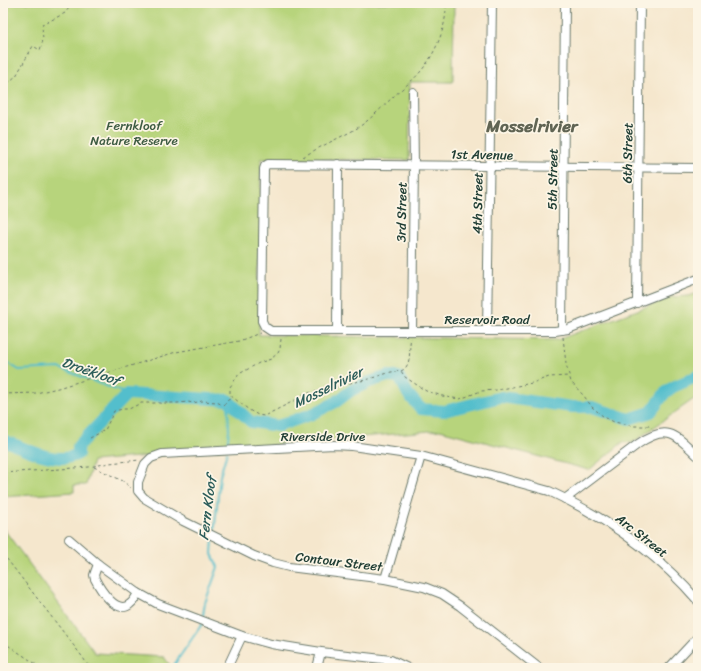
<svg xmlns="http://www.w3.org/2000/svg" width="701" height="671" font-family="Sriracha,sans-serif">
<rect width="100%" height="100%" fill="#fcf5e5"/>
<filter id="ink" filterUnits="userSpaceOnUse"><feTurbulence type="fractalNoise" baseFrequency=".025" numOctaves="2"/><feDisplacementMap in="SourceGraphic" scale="8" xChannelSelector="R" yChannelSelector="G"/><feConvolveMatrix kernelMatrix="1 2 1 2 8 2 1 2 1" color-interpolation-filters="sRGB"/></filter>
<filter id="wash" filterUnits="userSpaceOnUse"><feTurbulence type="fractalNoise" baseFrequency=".012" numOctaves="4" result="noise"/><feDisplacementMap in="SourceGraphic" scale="16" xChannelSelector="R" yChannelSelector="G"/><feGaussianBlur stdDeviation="0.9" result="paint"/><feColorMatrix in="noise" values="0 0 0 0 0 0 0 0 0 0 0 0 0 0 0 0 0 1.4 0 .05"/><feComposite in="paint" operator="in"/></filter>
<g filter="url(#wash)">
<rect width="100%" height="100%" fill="#f5e7cd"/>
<g fill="#b7d47b" stroke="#6b8858">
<polygon points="3,3 454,3 453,82 410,82 409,160 261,159 259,335 557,340 672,297 689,296 698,293 698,396 632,443 623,442 589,470 440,430 93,461 86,485 74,485 74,492 3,497"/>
<polygon points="3,528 95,653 164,657 172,668 3,668"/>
</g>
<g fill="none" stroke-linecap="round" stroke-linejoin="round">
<g stroke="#52becc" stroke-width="2">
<polyline points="3,360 19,370 59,368 127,394"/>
<polyline points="227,448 229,430 228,400"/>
<polyline points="214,534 220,476 227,452"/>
<polyline points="203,615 205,603 218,567 212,554 213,539"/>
<polyline points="172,668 202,624"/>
</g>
<path stroke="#52becc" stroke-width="12" d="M3 440C24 448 57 466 78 454V446L127 394 228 400 251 422 278 426 312 414 336 402 352 390 369 382 388 376 399 377 408 394 421 409 444 411 501 397 572 407H592L629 419 651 412 665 393 673 387 698 376"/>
</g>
</g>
<g filter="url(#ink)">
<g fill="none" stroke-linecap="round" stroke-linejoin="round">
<g stroke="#6a786a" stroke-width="10">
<g id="minor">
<polyline points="698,168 268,164 265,166 264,169 262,321 265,327 271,331 555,331 568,329 698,279"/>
<polyline points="637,303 640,3"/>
<polyline points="562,330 565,3"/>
<polyline points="337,331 338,164"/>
<polyline points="412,331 414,165 413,92"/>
<polyline points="487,331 492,3"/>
<path d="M565 499 638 444C667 424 675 434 698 456"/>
<polyline points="69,539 98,564 138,593 158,604 242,636 271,644 321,652 391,660 408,668"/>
<path d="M98 564 94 575 95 579C100 589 117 616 130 604 133 602 136 597 138 593"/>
<polyline points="385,579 421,456"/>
<polyline points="227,668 242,636"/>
<polyline points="317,668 321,652"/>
<path d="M539 668 460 606 442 594 424 587 385 579 289 567 273 563 254 556 183 521 144 498 138 491V482L145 464 151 458 162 454 334 445 352 446 421 456 549 491C605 517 658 554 698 601"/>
<polyline points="669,668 698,637"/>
</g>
</g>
<g stroke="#6a786a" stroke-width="1" stroke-dasharray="3 3" stroke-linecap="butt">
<polyline points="3,87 16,76 33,46 40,50 43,40 42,25 65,13 73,3"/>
<path d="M303 157C319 147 337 139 354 130 368 122 380 109 392 98 401 89 413 81 421 71 436 53 447 26 446 3"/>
<polyline points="563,337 566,364 571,382 584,396 592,407 604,417 614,422 634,426 649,426 652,428"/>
<polyline points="281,339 280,349 278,353 271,359 259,363 239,374 230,387 230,395 249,410 258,415 264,416 292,402 303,394 330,389 349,383 366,380 391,372 401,371 405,377 426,391 446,397 460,399 481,391 497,390 532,383 549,377 569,376"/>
<path d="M401 371C413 366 408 348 411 338"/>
<polyline points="3,394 36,393 58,388 176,352 239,341 260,333"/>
<polyline points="90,438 105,430 114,411 123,409 129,409 141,403 178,403 188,402 193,403 202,401 217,402 222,405 225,404 228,400 232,398"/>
<polyline points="94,467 123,481 131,488"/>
<polyline points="3,473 89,467 109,463 140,460"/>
<polyline points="3,554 81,655 90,668"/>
<polyline points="3,642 42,668"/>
</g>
<use href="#minor" stroke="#fff" stroke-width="8"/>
</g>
</g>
<g text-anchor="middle" stroke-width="3.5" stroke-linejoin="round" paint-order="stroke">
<g font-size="13" fill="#3d5b42" stroke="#fcf5e5">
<text x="134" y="130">Fernkloof<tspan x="134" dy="15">Nature Reserve</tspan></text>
</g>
<g font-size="13" fill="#1f3d34" stroke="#fcf5e5">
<text transform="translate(627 153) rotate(-89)" y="5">6th Street</text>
<text transform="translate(482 154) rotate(1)" y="5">1st Avenue</text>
<text transform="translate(552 179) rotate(-89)" y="5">5th Street</text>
<text transform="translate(477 203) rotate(-89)" y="5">4th Street</text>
<text transform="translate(401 212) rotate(-89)" y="5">3rd Street</text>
<text x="487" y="324">Reservoir Road</text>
<text x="323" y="441">Riverside Drive</text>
<text transform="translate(642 535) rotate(38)" y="5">Arc Street</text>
<text transform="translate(339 561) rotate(7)" y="5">Contour Street</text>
</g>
<g font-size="14" font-style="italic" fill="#2c5d5a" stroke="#fcf5e5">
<text transform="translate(91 371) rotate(19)" y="5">Droëkloof</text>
<text transform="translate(328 387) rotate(-26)" y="5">Mosselrivier</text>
<text transform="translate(207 508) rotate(-83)" y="5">Fern Kloof</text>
</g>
<g font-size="17" font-weight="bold" fill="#606453" stroke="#fcf5e5">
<text x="532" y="132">Mosselrivier</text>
</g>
</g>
<rect width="701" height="671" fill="none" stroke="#fcf5e5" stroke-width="16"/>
</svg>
